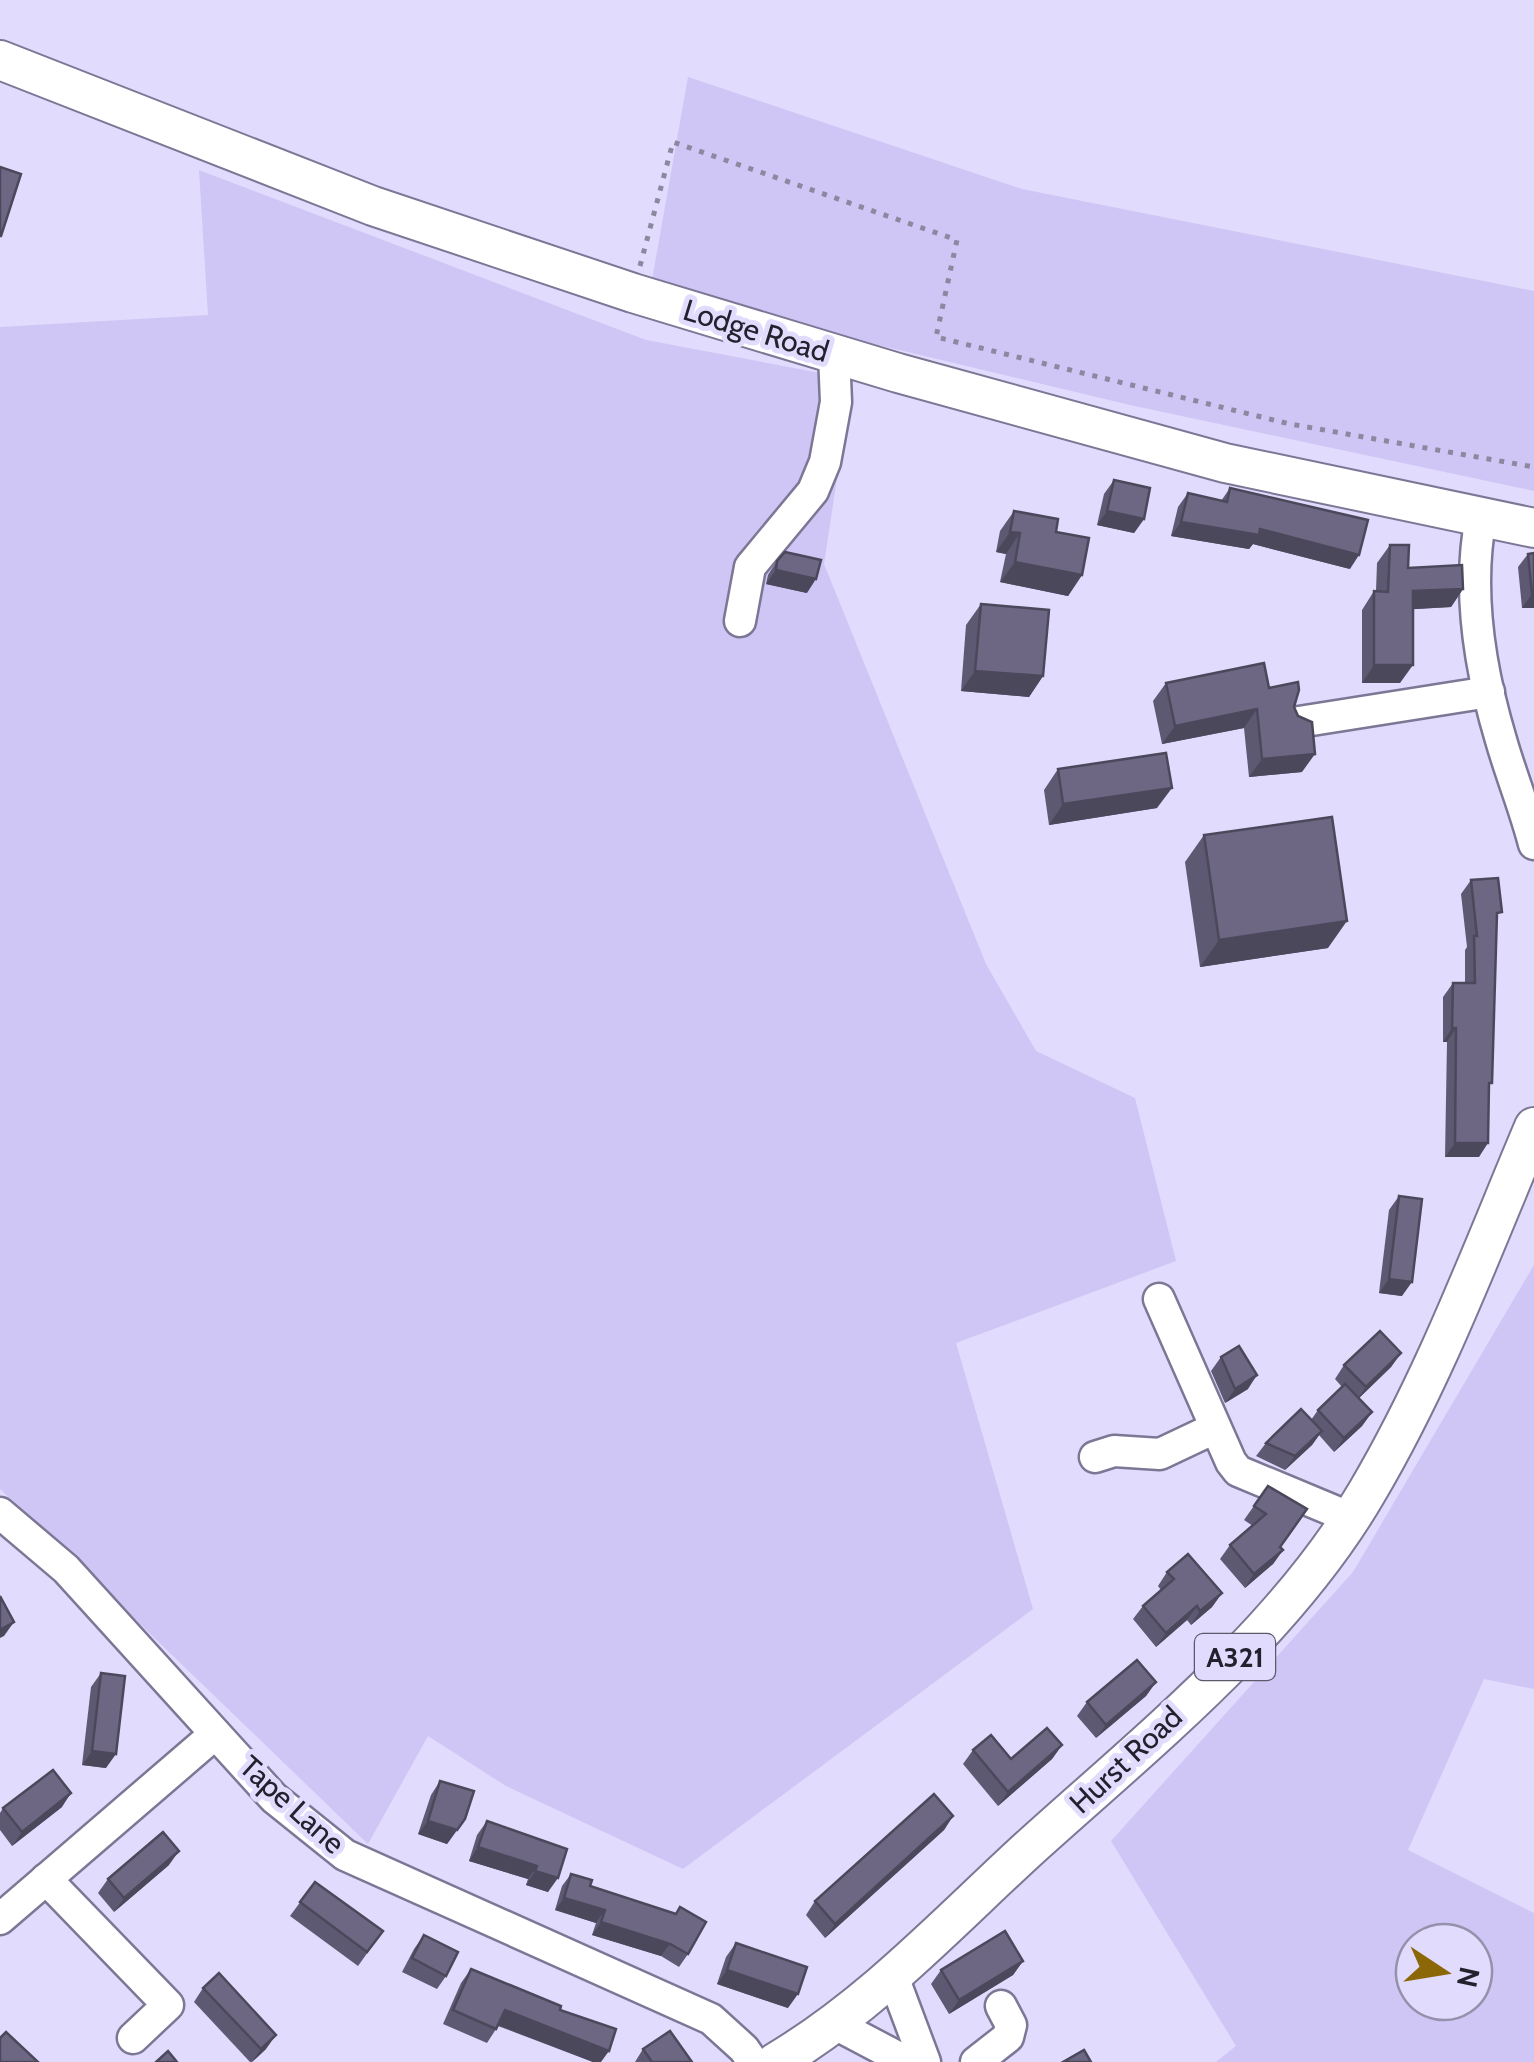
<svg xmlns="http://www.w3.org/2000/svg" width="1534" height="2062" font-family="Cabin,sans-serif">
<rect width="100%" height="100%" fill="#e1dbfd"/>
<g fill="#cfc6f5" fill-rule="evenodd">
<polygon points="688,77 1022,189 1534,291 1534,491 1130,405 874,344 652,280"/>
<polygon points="199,170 646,340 852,379 824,564 986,964 1036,1051 1135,1098 1176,1261 956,1343 1033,1609 683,1869 506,1786 428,1736 368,1844 0,1489 0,327 208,315"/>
<path d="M1534 1265V1689L1484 1679 1408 1850 1534 1913V2062H1216L1236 2046 1111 1841 1353 1572ZM1414 1942H1474V2002H1414Z"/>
</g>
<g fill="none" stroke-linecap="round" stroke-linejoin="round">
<g stroke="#7d7796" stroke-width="35">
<g id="minor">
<path d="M1481 517C1467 589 1480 670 1501 740 1511 775 1525 809 1534 844"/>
<polyline points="740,621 750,567 813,491 825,462 836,402 834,354"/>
<polyline points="1299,722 1489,692"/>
<polyline points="1159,1299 1231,1462 1238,1471 1351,1518"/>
<polyline points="1095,1457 1114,1451 1160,1454 1215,1428"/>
<polyline points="0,1513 66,1569 274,1798 345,1855 711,2019 744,2049 753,2062"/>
<polyline points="46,1879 168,2005 133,2038"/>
<polyline points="0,1919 215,1734"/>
<polyline points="892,1974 925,2062"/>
<polyline points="835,2024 907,2062"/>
<polyline points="976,2062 1008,2037 1011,2025 1001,2006"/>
</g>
</g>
<g stroke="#7d7796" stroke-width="42">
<g id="major">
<polyline points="0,60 373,206 633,293 898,373 1225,463 1534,528"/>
<path d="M776 2062C869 2007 945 1926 1024 1853 1144 1744 1285 1633 1367 1492 1435 1377 1482 1250 1534 1127"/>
</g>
</g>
<polyline stroke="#8c88a0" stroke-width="5" stroke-dasharray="5 8" stroke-linecap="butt" points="640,266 673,142 957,240 936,337 1290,424 1534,467"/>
<use href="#minor" stroke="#fff" stroke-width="30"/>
<use href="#major" stroke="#fff" stroke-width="38"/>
</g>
<g fill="#5e5972">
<polygon points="1114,480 1144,519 1134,533 1097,525 1104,494"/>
<polygon points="1230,488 1350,569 1253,544 1249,549 1171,536 1178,507 1188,493 1221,501"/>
<polygon points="1014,511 1056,532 1082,575 1068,596 1000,582 1006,554 996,552 1000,531"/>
<polygon points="1390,545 1408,568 1463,589 1451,607 1413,609 1400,683 1362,683 1362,610 1374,591 1376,591 1377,563"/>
<polygon points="1534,553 1534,608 1522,608 1518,567 1528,554"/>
<polygon points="777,561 807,593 766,584 768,575"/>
<polygon points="981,604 1043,676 1029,697 961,691 966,625"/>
<polygon points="1166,683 1269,688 1294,707 1302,772 1249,777 1244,728 1162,744 1153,701"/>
<polygon points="1058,769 1157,808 1049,825 1044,790"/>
<polygon points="1204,835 1328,948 1200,967 1185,862"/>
<polygon points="1471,880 1497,920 1489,1087 1479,1157 1445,1157 1447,1042 1443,1042 1443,997 1453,983 1465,983 1465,950 1467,947 1461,894"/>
<polygon points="1399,1196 1402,1296 1379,1293 1389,1210"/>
<polygon points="1401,1353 1391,1367 1359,1398 1372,1412 1362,1426 1334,1452 1319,1435 1312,1445 1285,1470 1256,1456 1266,1443 1311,1420 1318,1410 1342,1387 1335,1379 1344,1365"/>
<polygon points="1221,1357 1248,1389 1225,1403 1211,1371"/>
<polygon points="1268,1486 1280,1547 1283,1550 1273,1564 1245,1588 1220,1559 1230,1545 1253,1526 1244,1520"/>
<polygon points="1167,1572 1222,1593 1212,1607 1191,1625 1187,1620 1156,1647 1133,1619 1143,1606 1161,1590 1158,1586"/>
<polygon points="101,1673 106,1768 82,1765 91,1687"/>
<polygon points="1156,1682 1146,1696 1096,1738 1077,1716 1087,1702"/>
<polygon points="1062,1745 1052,1759 998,1806 963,1764 973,1750 1011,1759"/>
<polygon points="440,1781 465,1819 447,1844 418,1834 431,1795"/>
<polygon points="62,1807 12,1846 0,1830 0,1813 3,1808"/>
<polygon points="953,1816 944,1830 825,1938 806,1915 815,1901"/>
<polygon points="487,1821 567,1849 548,1892 526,1885 528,1879 469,1861 477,1835"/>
<polygon points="169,1865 114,1912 98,1893 108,1879"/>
<polygon points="571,1874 688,1954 679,1967 661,1956 592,1935 596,1923 555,1910 562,1886"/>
<polygon points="315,1882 383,1931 358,1966 290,1916"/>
<polygon points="424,1935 446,1976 437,1989 402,1972 414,1949"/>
<polygon points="736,1943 788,2008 717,1984 726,1957"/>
<polygon points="1023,1961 1013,1975 949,2014 931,1984 941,1970"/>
<polygon points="471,1969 560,2010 601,2062 593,2062 498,2026 487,2043 443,2024 461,1983"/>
<polygon points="203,1988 266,2049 252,2062 250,2062 194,2002"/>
<polygon points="643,2049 692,2062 635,2062"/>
</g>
<g fill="#4c485c">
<polygon points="1107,511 1144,519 1134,533 1097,525"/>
<polygon points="1181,522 1260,529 1359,555 1350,569 1253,544 1249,549 1171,536"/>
<polygon points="1010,532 1020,533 1006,554 996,552"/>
<polygon points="1015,562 1082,575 1068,596 1000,582"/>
<polygon points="776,570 816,579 807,593 766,584"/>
<polygon points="1463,589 1451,607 1400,610 1413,591"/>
<polygon points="1532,594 1534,594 1534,608 1522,608"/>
<polygon points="1374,665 1413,665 1400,683 1362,683"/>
<polygon points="975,671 1043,676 1029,697 961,691"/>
<polygon points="1257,709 1244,728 1162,744 1175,726"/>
<polygon points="1315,754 1302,772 1249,777 1262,759"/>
<polygon points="1172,788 1157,808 1049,825 1063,804"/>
<polygon points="1347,921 1328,948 1200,967 1219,940"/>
<polygon points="1452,1028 1456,1028 1447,1042 1443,1042"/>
<polygon points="1455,1143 1488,1143 1479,1157 1445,1157"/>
<polygon points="1389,1279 1412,1282 1402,1296 1379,1293"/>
<polygon points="1401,1353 1391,1367 1356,1401 1366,1387"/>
<polygon points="1257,1375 1248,1389 1225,1403 1235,1389"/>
<polygon points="1372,1412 1362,1426 1334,1452 1344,1438"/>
<polygon points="1322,1431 1312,1445 1285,1470 1295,1456"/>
<polygon points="1283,1550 1273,1564 1245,1588 1254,1574"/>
<polygon points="1222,1593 1212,1607 1191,1625 1200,1611"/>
<polygon points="1197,1606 1187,1620 1156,1647 1166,1633"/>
<polygon points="14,1622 4,1636 0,1638 0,1630"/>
<polygon points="1156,1682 1146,1696 1096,1738 1106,1725"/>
<polygon points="1062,1745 1052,1759 998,1806 1008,1792"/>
<polygon points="92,1751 116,1754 106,1768 82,1765"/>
<polygon points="71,1793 62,1807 12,1846 22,1832"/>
<polygon points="953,1816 944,1830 825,1938 835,1924"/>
<polygon points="428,1821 457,1830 447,1844 418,1834"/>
<polygon points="478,1847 537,1866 528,1879 469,1861"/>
<polygon points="179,1851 169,1865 114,1912 124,1898"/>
<polygon points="535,1871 558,1878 548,1892 526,1885"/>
<polygon points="564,1898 605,1910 596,1923 555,1910"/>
<polygon points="601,1922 670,1944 661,1956 592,1935"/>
<polygon points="1023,1961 1013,1975 949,2014 959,2000"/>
<polygon points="727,1970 798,1994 788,2008 717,1984"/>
<polygon points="505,2010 609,2051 601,2062 593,2062 495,2024"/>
<polygon points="276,2035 266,2049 252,2062 261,2049"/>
</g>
<g fill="#6d6784" stroke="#4c485c" stroke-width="2.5">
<polygon points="0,167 21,174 1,236 0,236"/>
<polygon points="1114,480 1150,488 1144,519 1107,511"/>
<polygon points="1230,488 1368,520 1359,555 1260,529 1259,535 1181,522 1188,493 1227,502"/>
<polygon points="1014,511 1058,519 1056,532 1089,538 1082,575 1015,562 1020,533 1010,532"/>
<polygon points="1390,545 1409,545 1408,568 1462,565 1463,589 1413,591 1413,665 1374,665 1374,591 1388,592"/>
<polygon points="785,552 821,560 816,579 776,570 777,561"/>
<polygon points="1534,553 1534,594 1532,594 1528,554"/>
<polygon points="981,604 1049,610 1043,676 975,671"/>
<polygon points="1264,663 1269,688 1298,682 1299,690 1294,707 1298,716 1312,722 1315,754 1262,759 1257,709 1175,726 1166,683"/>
<polygon points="1166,753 1172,788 1063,804 1058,769"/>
<polygon points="1332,817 1347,921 1219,940 1204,835"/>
<polygon points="1498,878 1502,912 1497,913 1492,1083 1489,1083 1488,1143 1455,1143 1456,1028 1452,1028 1453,983 1475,983 1474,936 1477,936 1471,880"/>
<polygon points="1399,1196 1422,1199 1412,1282 1389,1279"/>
<polygon points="1380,1331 1401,1353 1366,1387 1344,1365"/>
<polygon points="1239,1346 1257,1375 1235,1389 1221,1357"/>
<polygon points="1345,1384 1372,1412 1344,1438 1318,1410"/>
<polygon points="1301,1409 1322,1431 1295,1456 1266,1443"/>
<polygon points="1268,1486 1307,1509 1280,1547 1283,1550 1254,1574 1230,1545 1266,1514 1254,1506"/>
<polygon points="1188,1554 1222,1593 1200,1611 1197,1606 1166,1633 1143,1606 1174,1579 1167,1572"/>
<polygon points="0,1596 14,1622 0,1630"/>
<polygon points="1137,1660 1156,1682 1106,1725 1087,1702"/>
<polygon points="101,1673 125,1676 116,1754 92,1751"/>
<polygon points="1047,1728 1062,1745 1008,1792 973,1750 991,1735 1011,1759"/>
<polygon points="53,1770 71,1793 22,1832 3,1808"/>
<polygon points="440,1781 474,1791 465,1819 457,1830 428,1821"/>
<polygon points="934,1794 953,1816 835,1924 815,1901"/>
<polygon points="487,1821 567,1849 558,1878 535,1871 537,1866 478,1847"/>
<polygon points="163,1832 179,1851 124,1898 108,1879"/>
<polygon points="571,1874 592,1880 590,1886 676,1914 680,1907 706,1922 688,1954 670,1944 601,1922 605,1910 564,1898"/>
<polygon points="315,1882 383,1931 367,1952 300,1902"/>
<polygon points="1005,1931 1023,1961 959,2000 941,1970"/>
<polygon points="424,1935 458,1952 446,1976 412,1958"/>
<polygon points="736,1943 807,1967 798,1994 727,1970"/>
<polygon points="471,1969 561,2006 560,2010 616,2029 609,2051 505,2010 496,2029 453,2010"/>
<polygon points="219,1973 276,2035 261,2049 203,1988"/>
<polygon points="670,2031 692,2062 652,2062 643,2049"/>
<polygon points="6,2032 38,2062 0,2062 0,2038"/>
<polygon points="1084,2050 1091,2062 1063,2062"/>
<polygon points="168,2051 177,2062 156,2062"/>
</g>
<g text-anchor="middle" stroke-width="10" stroke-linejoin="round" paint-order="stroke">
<rect fill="#e1dbfd" stroke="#5c596b" stroke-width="2.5" x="1195" y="1634" width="80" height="46" rx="8"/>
<g font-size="28" font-weight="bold" fill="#23212d">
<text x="1235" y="1667">A321</text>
</g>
<g font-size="30" fill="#23212d" stroke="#e1dbfd">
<text transform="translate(756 331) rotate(17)" y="10">Lodge Road</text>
<text transform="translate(1126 1760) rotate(-43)" y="10">Hurst Road</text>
<text transform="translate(292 1805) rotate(42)" y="10">Tape Lane</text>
</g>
</g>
<g transform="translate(1444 1972) rotate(102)"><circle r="48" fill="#e1dbfd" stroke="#9591aa" stroke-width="2.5"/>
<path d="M0-8L18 38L0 25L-18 38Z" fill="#8b6708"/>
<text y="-15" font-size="28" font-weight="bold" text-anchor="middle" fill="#23212d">N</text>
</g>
</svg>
